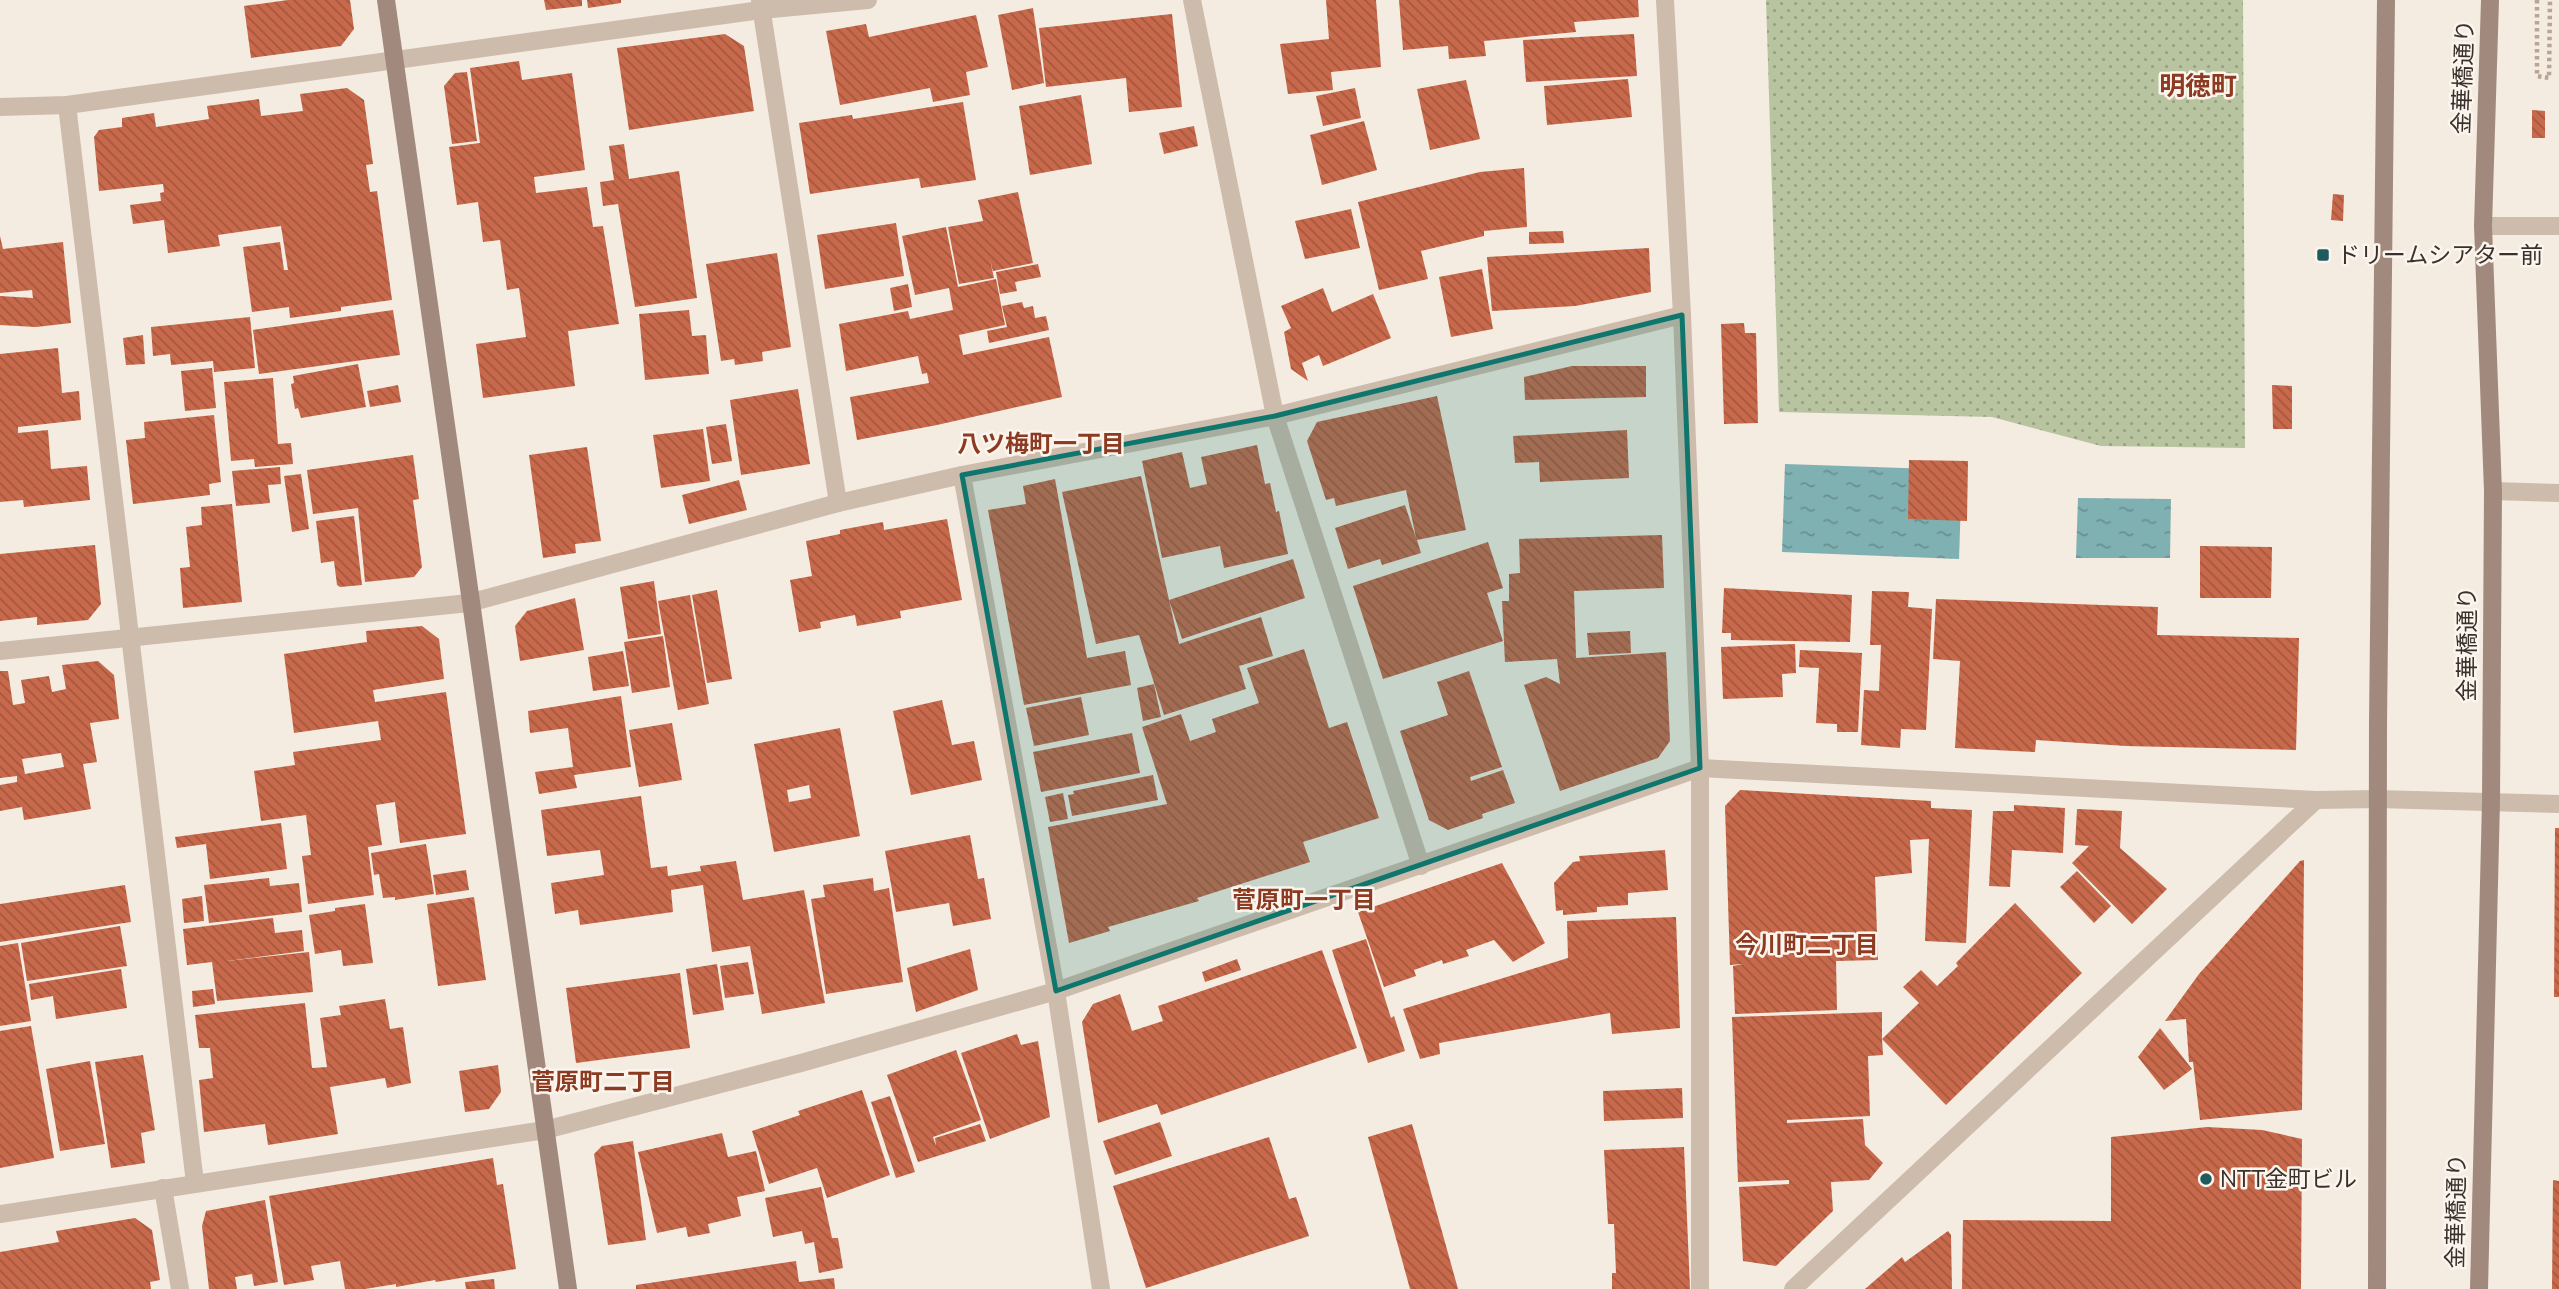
<svg xmlns="http://www.w3.org/2000/svg" width="2559" height="1289" font-family="'Nunito Sans','Noto Sans JP',sans-serif">
<defs>
<pattern id="park-dots" width="8" height="8" patternUnits="userSpaceOnUse" patternTransform="scale(1.75)"><rect width="8" height="8" fill="#b8c4a0"/><path d="M2 2h.1M6 6h.1" fill="none" stroke="#97a083" stroke-width="1.8" stroke-linecap="round"/></pattern>
<pattern id="water-ripples" width="26" height="14" patternUnits="userSpaceOnUse" patternTransform="scale(1.75)"><rect width="26" height="14" fill="#7fb0b2"/><path d="M2 4q2-2 4 0t4 0M15 11q2-2 4 0t4 0" fill="none" stroke="#699091"/></pattern>
<pattern id="building-back-hatch" width="6" height="6" patternUnits="userSpaceOnUse" patternTransform="scale(1.75)"><rect width="6" height="6" fill="#c8694b"/><path d="M-1 5l2 2M0 0l6 6M5-1l2 2" fill="none" stroke="#a4573f"/></pattern>
</defs>
<rect width="100%" height="100%" fill="#f4ebe1"/>
<polygon fill="url(#park-dots)" points="1766,0 2243,0 2245,448 2101,446 1992,417 1779,412"/>
<g fill="url(#water-ripples)">
<polygon points="1785,464 1962,470 1959,559 1782,552"/>
<polygon points="2078,498 2171,499 2170,558 2076,558"/>
</g>
<g fill="url(#building-back-hatch)" fill-rule="evenodd">
<polygon points="288,0 350,0 354,29 341,46 251,58 244,6"/>
<polygon points="544,0 582,0 582,6 546,10"/>
<polygon points="587,0 621,0 621,3 588,8"/>
<polygon points="1326,0 1376,0 1381,67 1331,72 1333,90 1288,94 1280,44 1329,39"/>
<polygon points="1399,0 1638,0 1639,17 1574,22 1576,32 1484,41 1486,56 1449,59 1448,46 1403,50"/>
<polygon points="1033,8 1044,83 1012,90 998,15"/>
<polygon points="1172,14 1182,107 1129,112 1126,78 1046,87 1039,28"/>
<polygon points="976,15 988,67 966,72 970,95 933,102 930,88 840,105 826,31 866,24 869,37"/>
<polygon points="725,34 744,46 754,111 629,130 617,48"/>
<polygon points="1634,34 1637,76 1526,82 1523,40"/>
<polygon points="519,61 522,80 572,73 585,170 534,177 536,193 587,187 593,227 603,226 619,324 568,331 575,386 483,398 476,344 526,337 519,288 507,290 500,240 483,242 478,202 457,205 449,147 480,143 470,68"/>
<polygon points="467,72 477,141 452,144 444,86 455,73"/>
<polygon points="1628,79 1632,117 1547,125 1544,86"/>
<polygon points="1466,80 1480,139 1430,150 1417,89"/>
<polygon points="347,88 364,100 373,164 366,165 370,192 377,191 392,300 341,307 341,311 290,318 289,307 252,312 243,247 280,242 284,270 288,270 281,226 218,235 220,246 168,253 164,220 133,224 130,205 161,201 160,193 164,192 163,184 99,191 94,137 99,130 122,127 122,118 154,113 156,127 209,119 207,106 259,99 261,116 303,111 300,94"/>
<polygon points="1355,88 1361,118 1323,126 1316,96"/>
<polygon points="1081,95 1092,164 1030,175 1019,106"/>
<polygon points="963,102 976,180 921,188 919,178 810,194 799,123 852,115 853,119"/>
<polygon points="2532,110 2545,111 2545,138 2532,138"/>
<polygon points="1364,121 1377,170 1322,185 1310,135"/>
<polygon points="1194,126 1198,146 1164,154 1159,133"/>
<polygon points="624,144 629,179 679,171 697,298 635,307 618,204 603,206 600,182 614,180 609,146"/>
<polygon points="1524,168 1527,227 1484,231 1484,236 1421,251 1428,279 1379,290 1358,202 1480,172"/>
<polygon points="1018,192 1033,263 993,271 990,260 994,278 959,284 948,227 983,221 978,200"/>
<polygon points="2333,194 2344,195 2343,221 2331,220"/>
<polygon points="1351,209 1360,248 1305,259 1295,221"/>
<polygon points="896,223 904,276 825,289 817,235"/>
<polygon points="946,227 958,287 996,279 1005,325 959,335 963,355 1049,337 1062,397 937,425 857,440 850,397 929,383 927,373 922,374 918,356 846,371 839,324 908,311 910,319 953,310 949,288 915,295 902,236"/>
<polygon points="1563,231 1564,243 1529,244 1529,232"/>
<polygon points="0,236 3,249 63,242 71,323 36,327 0,325 0,296 33,298 32,290 0,293"/>
<polygon points="1649,248 1651,292 1575,306 1492,311 1487,257"/>
<polygon points="777,253 791,347 762,352 763,361 735,365 734,359 721,361 706,264"/>
<polygon points="1038,264 1041,277 1015,282 1017,291 1000,294 996,272"/>
<polygon points="1482,269 1493,329 1451,337 1439,277"/>
<polygon points="908,284 912,307 894,311 890,288"/>
<polygon points="1323,288 1332,312 1373,294 1391,338 1323,366 1319,355 1302,363 1308,381 1291,369 1284,332 1291,328 1281,306"/>
<polygon points="1022,302 1024,308 1033,306 1035,318 1046,316 1049,330 989,343 987,331 1007,327 1002,306"/>
<polygon points="393,310 400,355 259,374 253,330"/>
<polygon points="689,310 692,336 706,335 709,374 645,380 639,314"/>
<polygon points="250,317 255,368 214,372 213,361 171,365 170,354 153,356 151,327"/>
<polygon points="1744,323 1745,333 1756,333 1758,423 1724,424 1721,324"/>
<polygon points="143,335 145,364 126,365 123,338"/>
<polygon points="58,348 62,393 79,391 81,420 18,427 18,433 48,430 51,469 87,466 90,500 24,507 23,500 0,502 0,354"/>
<polygon points="358,364 366,407 301,418 298,408 295,409 291,384 294,383 293,376"/>
<polygon points="1572,366 1646,366 1646,397 1525,400 1524,377"/>
<polygon points="212,368 216,408 185,411 181,371"/>
<polygon points="273,378 278,444 291,443 293,464 255,467 254,459 231,461 224,382"/>
<polygon points="398,385 401,402 370,407 367,391"/>
<polygon points="2272,385 2292,386 2292,429 2273,429"/>
<polygon points="798,389 810,464 741,475 730,400"/>
<polygon points="1437,396 1466,530 1417,540 1421,553 1382,565 1380,559 1348,569 1335,528 1405,505 1416,538 1406,490 1336,506 1334,498 1326,500 1307,441 1317,422"/>
<polygon points="214,415 221,482 209,484 210,495 133,504 126,440 145,438 144,422"/>
<polygon points="726,424 732,461 712,464 706,427"/>
<polygon points="703,429 710,481 661,488 653,435"/>
<polygon points="1627,430 1629,478 1540,482 1539,462 1515,463 1513,436"/>
<polygon points="1257,445 1265,484 1270,483 1276,512 1279,511 1288,554 1224,568 1220,546 1162,558 1142,461 1182,452 1190,488 1207,484 1201,457"/>
<polygon points="587,447 601,541 575,544 576,553 543,558 529,455"/>
<polygon points="413,455 419,499 413,500 422,567 414,577 365,582 358,508 313,514 307,470"/>
<polygon points="1909,460 1968,461 1967,521 1908,519"/>
<polygon points="280,467 281,484 268,485 270,503 236,506 232,471"/>
<polygon points="301,474 309,529 292,532 284,476"/>
<polygon points="1141,476 1179,644 1261,617 1273,656 1239,666 1246,689 1164,715 1139,635 1096,644 1062,492"/>
<polygon points="1055,479 1087,658 1125,651 1131,685 1024,705 988,510 1026,504 1023,486"/>
<polygon points="739,480 747,510 689,524 682,495"/>
<polygon points="232,504 242,602 183,608 180,568 190,567 186,527 202,525 201,507"/>
<polygon points="354,516 362,585 340,587 337,585 334,561 321,563 316,521"/>
<polygon points="947,519 962,600 900,611 901,618 857,626 855,615 820,622 821,628 799,632 790,580 812,576 806,541 840,534 840,530 883,522 884,530"/>
<polygon points="1662,535 1664,588 1574,591 1576,658 1666,652 1670,741 1658,758 1560,791 1524,685 1546,677 1560,684 1557,659 1505,662 1502,601 1509,601 1509,574 1520,573 1519,539"/>
<polygon points="1488,542 1503,588 1487,593 1503,641 1383,679 1353,586"/>
<polygon points="95,545 101,604 88,620 37,625 37,617 0,621 0,554"/>
<polygon points="2200,546 2272,547 2271,598 2200,598"/>
<polygon points="1293,559 1305,598 1182,639 1169,600"/>
<polygon points="654,581 661,634 628,639 620,587"/>
<polygon points="1724,588 1852,595 1850,642 1731,640 1731,633 1722,633"/>
<polygon points="717,590 732,679 707,683 692,595"/>
<polygon points="1872,591 1909,592 1908,607 1932,609 1926,730 1901,729 1900,748 1861,745 1864,690 1879,691 1881,645 1870,645"/>
<polygon points="690,595 709,704 678,710 658,601"/>
<polygon points="575,598 584,650 520,661 515,626 527,611"/>
<polygon points="1936,599 2158,607 2157,635 2299,638 2296,750 2126,746 2036,740 2035,752 1955,748 1960,661 1933,659"/>
<polygon points="422,626 439,639 444,679 373,690 375,702 446,692 466,834 400,843 395,802 376,805 382,845 368,847 374,895 308,904 302,856 311,855 306,815 261,821 254,771 295,765 293,752 381,740 378,721 294,733 284,654 367,642 366,631"/>
<polygon points="1630,631 1631,653 1589,655 1587,633"/>
<polygon points="663,636 670,687 632,693 624,642"/>
<polygon points="1795,644 1796,673 1782,674 1783,697 1723,699 1721,647"/>
<polygon points="1304,649 1329,728 1347,722 1379,818 1303,842 1310,862 1197,898 1199,901 1108,927 1110,931 1069,943 1048,827 1167,804 1142,727 1181,714 1190,741 1216,732 1212,719 1259,703 1247,668"/>
<polygon points="1800,650 1862,653 1858,732 1837,732 1837,724 1816,723 1819,668 1799,667"/>
<polygon points="623,651 629,686 593,691 588,657"/>
<path d="M98 661 114 675 119 719 90 723 97 762 83 764 91 809 24 820 22 807 0 811V785L17 782V776L0 778V671H8L13 705 25 703 21 680 49 676 52 692 66 689 62 665ZM61 753 64 767 25 774 22 759Z"/>
<polygon points="1469,671 1502,767 1470,777 1471,781 1503,770 1515,803 1482,814 1483,818 1448,830 1429,820 1400,731 1448,715 1437,682"/>
<polygon points="1154,684 1161,717 1143,721 1137,688"/>
<polygon points="621,696 631,767 574,775 577,788 539,794 535,772 573,767 568,728 530,733 528,711"/>
<polygon points="1081,697 1089,735 1034,746 1026,708"/>
<polygon points="942,700 952,745 974,741 982,780 911,795 893,711"/>
<polygon points="672,723 682,780 639,787 629,730"/>
<path d="M840 728 860 836 774 852 754 744ZM809 785 811 798 789 802 787 790Z"/>
<polygon points="1132,733 1140,773 1041,792 1033,752"/>
<polygon points="1153,775 1158,800 1072,816 1068,795 1074,794 1073,791"/>
<polygon points="1740,790 1931,801 1931,808 1972,810 1966,943 1925,941 1929,839 1910,840 1912,873 1875,877 1878,960 1836,961 1837,1010 1735,1014 1733,966 1743,964 1730,965 1725,806"/>
<polygon points="1063,793 1068,819 1050,822 1045,797"/>
<polygon points="641,796 651,868 667,866 668,876 701,871 700,866 736,861 743,900 804,890 825,1003 762,1014 750,946 712,952 703,885 671,890 673,912 580,925 578,910 555,914 551,883 604,875 600,850 547,856 541,810"/>
<polygon points="2014,805 2065,808 2063,853 2012,850 2010,887 1989,886 1993,811 2014,811"/>
<polygon points="2077,809 2122,811 2120,848 2167,889 2132,924 2072,863 2089,846 2075,845"/>
<polygon points="281,823 287,869 210,879 206,844 177,848 175,837"/>
<polygon points="2555,828 2559,828 2559,997 2554,997"/>
<polygon points="970,835 978,879 984,878 991,919 953,926 949,903 896,912 885,851"/>
<polygon points="426,844 434,894 395,900 395,897 383,898 379,874 374,875 371,853"/>
<polygon points="1665,850 1668,890 1628,893 1628,905 1597,907 1597,912 1563,915 1563,910 1556,911 1554,883 1573,862 1580,861 1579,856"/>
<polygon points="2304,860 2302,1110 2200,1120 2193,1062 2189,1062 2186,1019 2165,1021 2199,974 2300,861"/>
<polygon points="1502,863 1545,943 1513,962 1494,940 1466,950 1469,956 1443,964 1442,960 1414,970 1416,976 1384,987 1358,912"/>
<polygon points="466,870 469,890 436,895 433,875"/>
<polygon points="2077,871 2111,906 2094,923 2060,887"/>
<polygon points="269,878 270,886 299,883 302,912 209,923 204,885"/>
<polygon points="873,878 874,891 889,888 903,982 826,994 811,899 825,897 823,885"/>
<polygon points="125,885 131,922 0,942 0,904"/>
<polygon points="202,896 204,921 184,923 182,899"/>
<polygon points="474,897 486,980 438,986 427,904"/>
<polygon points="2015,903 2082,973 1946,1105 1882,1039 1883,1055 1868,1056 1870,1116 1787,1120 1787,1123 1863,1119 1865,1145 1883,1163 1869,1180 1831,1182 1833,1211 1776,1266 1743,1261 1739,1187 1789,1184 1789,1180 1738,1182 1732,1017 1882,1012 1882,1039 1919,1003 1903,987 1921,970 1937,986 1958,966 1956,963"/>
<polygon points="365,904 373,963 343,966 341,950 315,954 309,915 335,911 335,908"/>
<polygon points="1676,917 1680,1028 1612,1034 1610,1013 1439,1043 1440,1054 1420,1059 1403,1009 1568,958 1567,921"/>
<polygon points="273,918 275,933 302,930 304,951 227,961 309,952 313,992 217,1001 212,962 187,965 183,929"/>
<polygon points="120,926 127,966 27,981 21,943"/>
<polygon points="1366,939 1391,1018 1394,1016 1405,1051 1368,1063 1332,950"/>
<polygon points="18,943 31,1021 0,1026 0,946"/>
<polygon points="970,949 978,990 916,1012 907,968"/>
<polygon points="1322,950 1357,1048 1161,1115 1157,1104 1098,1123 1082,1022 1093,1004 1120,994 1132,1031 1163,1021 1158,1006"/>
<polygon points="1237,959 1241,970 1205,982 1202,972"/>
<polygon points="748,962 754,994 725,998 720,966"/>
<polygon points="717,964 724,1010 693,1015 686,969"/>
<polygon points="121,969 127,1008 56,1019 53,996 31,1000 29,984"/>
<polygon points="680,973 690,1048 576,1063 566,988"/>
<polygon points="213,989 215,1004 193,1007 192,991"/>
<polygon points="385,999 390,1029 403,1027 411,1083 387,1088 385,1078 330,1087 338,1134 268,1145 265,1124 204,1132 199,1080 213,1078 210,1048 199,1048 195,1015 305,1003 312,1068 327,1067 320,1018 341,1015 339,1006"/>
<polygon points="31,1026 54,1158 0,1168 0,1031"/>
<polygon points="2160,1028 2192,1069 2164,1090 2138,1057"/>
<polygon points="1017,1034 1021,1045 1038,1041 1050,1117 990,1139 961,1053"/>
<polygon points="956,1050 981,1120 933,1137 936,1146 935,1138 980,1124 986,1141 918,1162 887,1075"/>
<polygon points="143,1055 155,1130 141,1133 145,1163 111,1168 95,1062"/>
<polygon points="90,1061 105,1144 60,1151 46,1069"/>
<polygon points="498,1065 501,1092 489,1109 465,1112 459,1071"/>
<polygon points="1682,1088 1683,1118 1604,1121 1603,1091"/>
<polygon points="862,1090 890,1175 827,1198 817,1168 769,1184 752,1131 800,1115 798,1111"/>
<polygon points="890,1096 915,1172 896,1178 871,1102"/>
<polygon points="1160,1122 1172,1156 1115,1175 1103,1141"/>
<polygon points="1412,1124 1458,1289 1410,1289 1368,1137"/>
<polygon points="2207,1127 2262,1130 2302,1139 2301,1289 1962,1289 1963,1220 2111,1221 2111,1137"/>
<polygon points="722,1133 728,1157 756,1151 765,1191 737,1197 741,1216 708,1224 710,1233 688,1237 686,1227 657,1233 638,1152"/>
<polygon points="1269,1137 1289,1199 1296,1197 1309,1236 1146,1288 1113,1186"/>
<polygon points="633,1141 646,1240 608,1245 594,1154 602,1146"/>
<polygon points="1684,1147 1690,1289 1612,1289 1612,1273 1616,1273 1614,1224 1608,1224 1604,1150"/>
<polygon points="493,1158 497,1185 503,1184 516,1269 436,1282 435,1280 396,1287 396,1284 365,1289 345,1289 340,1261 311,1266 314,1280 284,1285 269,1196"/>
<polygon points="2553,1180 2559,1181 2559,1289 2552,1289"/>
<polygon points="821,1187 832,1238 838,1238 843,1268 819,1273 814,1242 805,1244 802,1231 773,1237 765,1198"/>
<polygon points="265,1200 278,1282 254,1286 252,1274 235,1277 237,1289 209,1289 202,1226 206,1211"/>
<polygon points="135,1218 152,1230 160,1280 150,1282 151,1289 0,1289 0,1252 59,1242 56,1231"/>
<polygon points="1948,1231 1951,1235 1952,1289 1865,1289 1902,1257 1905,1262"/>
<polygon points="796,1261 799,1282 834,1278 835,1289 636,1289 636,1285"/>
<polygon points="494,1279 495,1289 466,1289 465,1282"/>
</g>
<g fill="none" stroke-linecap="round" stroke-linejoin="round">
<polyline stroke="#b9a596" stroke-width="4.5" stroke-dasharray="3.5 3.5" stroke-linecap="butt" points="2537,0 2537,76 2549,78 2550,0"/>
<g stroke="#cdbbac" stroke-width="18">
<polyline points="760,0 838,503"/>
<polyline points="1192,0 1275,416 1421,866"/>
<polyline points="1665,0 1682,315 1700,768 1700,1289"/>
<polyline points="67,105 195,1183"/>
<polyline points="0,107 67,105 761,10 868,0"/>
<polyline points="2483,226 2559,226"/>
<polyline points="962,475 1056,991 1101,1289"/>
<polyline points="2493,491 2559,493"/>
<polyline points="0,651 469,603 838,503 962,475 1275,416 1682,315"/>
<polyline points="163,1188 180,1289"/>
<polyline points="0,1214 545,1130 801,1063 1056,991 1700,768 2316,800 2377,799 2559,804"/>
<polyline points="1793,1289 2316,800"/>
</g>
<g stroke="#a18a7d" stroke-width="18">
<polyline points="386,0 568,1289"/>
<polyline points="2377,1289 2378,724 2386,0"/>
<polyline points="2479,1289 2491,802 2493,491 2483,226 2490,0"/>
</g>
</g>
<path fill="#0f766e" fill-opacity="0.2" stroke="#0f766e" stroke-width="5" stroke-linejoin="round" d="M1682 315 1700 768 1056 991 962 475 1275 416Z"/>
<g fill="#1f5a5e" stroke="#fbf5ee" stroke-width="2.5">
<rect x="2316" y="248" width="14" height="14" rx="3.5"/>
<circle cx="2206" cy="1179" r="7"/>
</g>
<g text-anchor="middle" stroke-width="5" stroke-linejoin="round" paint-order="stroke">
<g font-size="23" fill="#3b302b" stroke="#fbf5ee">
<text transform="translate(2463 77) rotate(-88)" y="8">金華橋通り</text>
<text transform="translate(2467 644) rotate(-90)" y="8">金華橋通り</text>
<text transform="translate(2456 1211) rotate(-89)" y="8">金華橋通り</text>
</g>
<g font-size="23" fill="#3b302b" stroke="#fbf5ee" text-anchor="start">
<text x="2337" y="263">ドリームシアター前</text>
<text x="2220" y="1187">NTT金町ビル</text>
</g>
<g font-size="24" font-weight="bold" fill="#8c3b22" stroke="#fbf5ee">
<text x="1041" y="452">八ツ梅町一丁目</text>
<text x="1304" y="908">菅原町一丁目</text>
<text x="1807" y="953">今川町二丁目</text>
<text x="603" y="1090">菅原町二丁目</text>
</g>
<g font-size="26" font-weight="bold" fill="#8c3b22" stroke="#fbf5ee">
<text x="2198" y="95">明徳町</text>
</g>
</g>
</svg>
